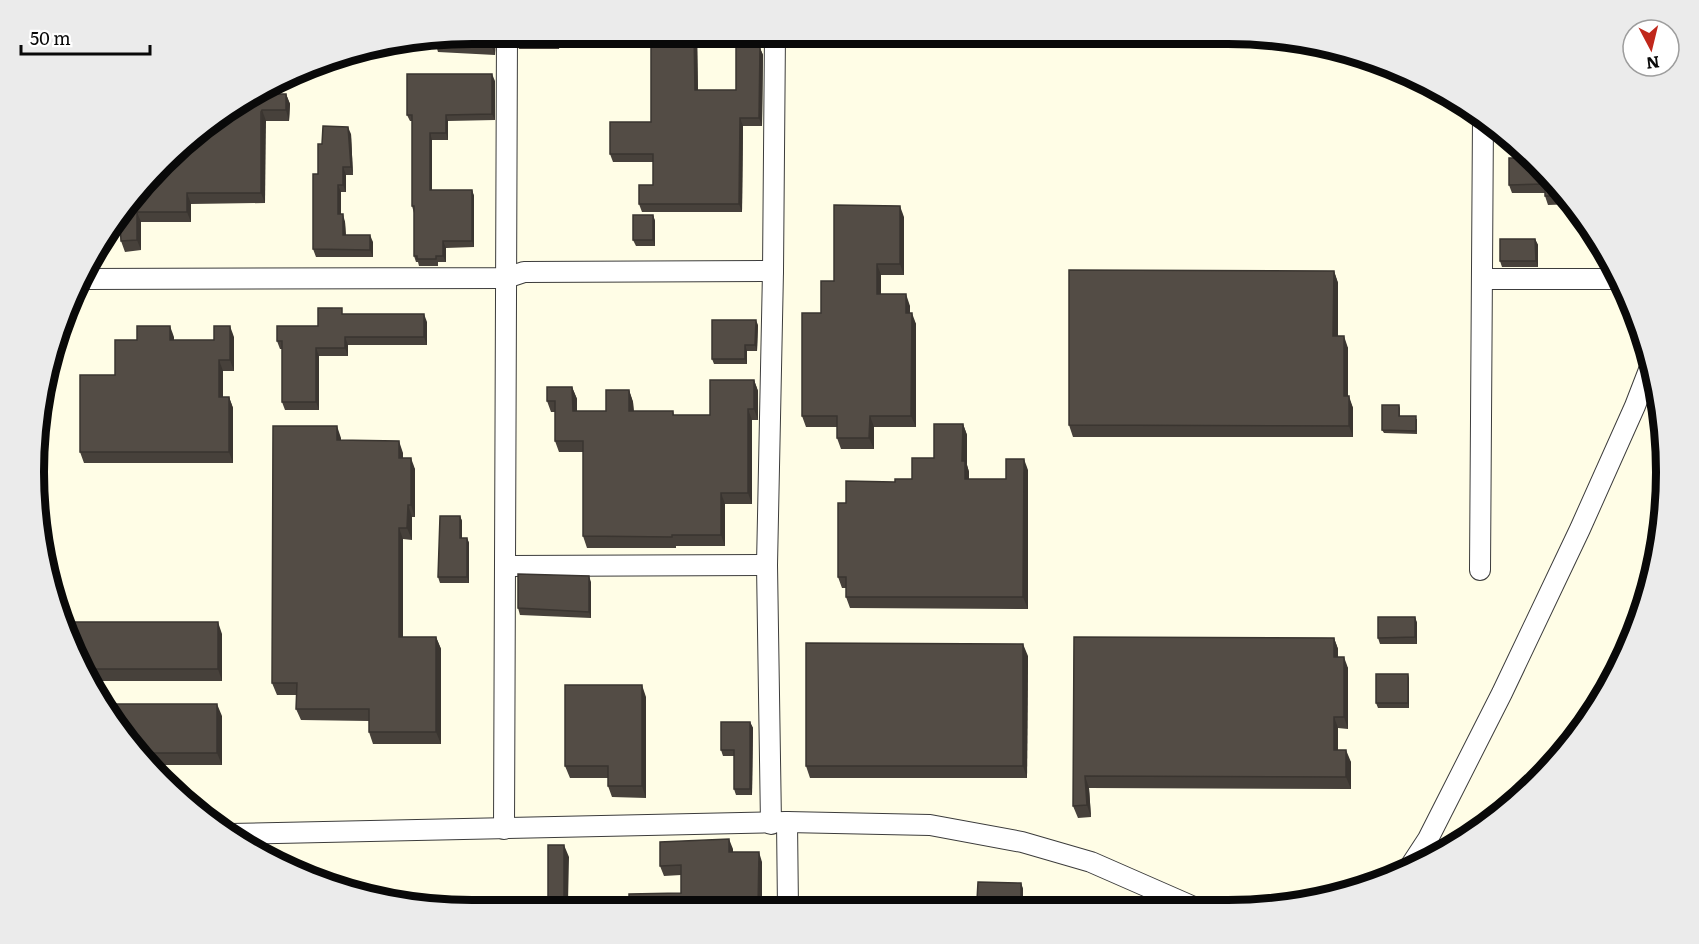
<svg xmlns="http://www.w3.org/2000/svg" width="1699" height="944" font-family="Literata,serif">
<rect width="100%" height="100%" fill="#fffde6"/>
<g fill="none" stroke-linecap="round" stroke-linejoin="round">
<g stroke="#3c3c3c" stroke-width="22">
<g id="minor">
<polyline points="84,279 506,278 524,272 773,271"/>
<polyline points="1482,279 1621,279"/>
<polyline points="506,566 767,565"/>
<polyline points="1480,570 1483,118"/>
<polyline points="787,822 788,909"/>
<polyline points="771,824 767,565 773,271 775,33"/>
<polyline points="504,829 507,33"/>
<polyline points="230,834 787,822 930,825 1022,842 1091,862 1196,908"/>
<polyline points="1409,868 1428,839 1502,693 1580,529 1635,406 1652,362"/>
</g>
</g>
<use href="#minor" stroke="#fff" stroke-width="20"/>
</g>
<g fill="#47413b">
<polygon points="496,33 495,55 438,52 436,45"/>
<polygon points="517,33 560,33 559,49 519,49 517,44"/>
<polygon points="651,33 697,33 698,90 736,90 736,33 760,33 760,48 763,55 762,126 743,126 742,212 642,212 639,204 653,185 653,162 613,162 610,154 651,122"/>
<polygon points="495,81 495,120 448,121 448,140 432,140 432,190 472,190 474,196 474,247 446,248 446,262 438,262 438,266 419,266 418,262 416,262 414,256 414,213 412,206 412,121 410,121 407,115"/>
<polygon points="266,91 266,94 286,94 290,104 289,121 266,121 265,122 265,203 191,204 191,222 141,222 141,250 125,252 121,241 120,229 117,222"/>
<polygon points="351,134 353,175 346,175 346,192 341,192 341,214 345,222 346,235 373,242 373,257 316,257 313,249 318,174"/>
<polygon points="1531,158 1575,204 1548,205 1545,196 1545,193 1512,193 1509,185"/>
<polygon points="653,215 655,221 655,246 636,246 633,240"/>
<polygon points="904,217 904,275 881,275 881,294 910,306 910,313 916,324 916,427 874,427 874,449 841,449 837,438 837,427 806,427 802,416 834,281"/>
<polygon points="1535,239 1538,245 1538,267 1502,267 1500,261"/>
<polygon points="1334,271 1338,283 1338,336 1348,348 1348,396 1353,408 1353,437 1073,437 1069,425"/>
<polygon points="344,314 427,322 427,345 348,345 348,356 319,356 319,410 285,410 282,402 282,349 280,349 277,341 318,326"/>
<polygon points="758,325 757,351 747,351 747,364 714,364 712,359"/>
<polygon points="174,337 174,340 214,340 234,337 234,371 223,371 223,397 229,397 233,408 233,463 84,463 80,452 115,375 137,340"/>
<polygon points="754,380 758,391 758,420 752,420 752,504 725,504 725,546 676,546 676,548 587,548 583,536 583,452 559,452 555,441 555,412 551,412 547,401 572,387 577,399 577,411 606,411 629,390 633,402 634,411 673,411 674,415 710,415"/>
<polygon points="1399,405 1400,408 1400,416 1417,419 1417,434 1384,433 1382,430"/>
<polygon points="963,424 967,435 967,465 969,472 969,479 1006,479 1028,470 1028,609 850,608 846,597 846,588 842,588 838,577 846,503 895,482 912,479 934,458"/>
<polygon points="341,438 341,440 403,453 403,458 415,469 415,517 412,517 412,540 403,539 403,637 436,637 441,649 441,744 373,744 369,732 369,721 301,720 296,709 297,695 277,695 272,683"/>
<polygon points="460,516 462,521 462,538 467,538 469,543 469,583 440,583 438,577"/>
<polygon points="591,582 591,618 520,615 518,608"/>
<polygon points="1415,617 1417,623 1417,644 1380,644 1378,638"/>
<polygon points="222,634 222,681 92,681 66,640"/>
<polygon points="1074,637 1334,638 1338,649 1338,657 1348,668 1348,729 1338,728 1338,750 1351,762 1351,789 1089,788 1091,817 1078,818 1073,806"/>
<polygon points="1028,656 1027,778 810,778 806,766"/>
<polygon points="1409,678 1409,708 1378,708 1376,703"/>
<polygon points="646,697 646,798 612,797 608,786 608,778 570,778 565,766"/>
<polygon points="113,715 222,716 222,765 147,765 142,761"/>
<polygon points="750,722 753,728 752,795 736,795 734,789 734,756 723,756 721,750"/>
<polygon points="733,849 733,852 762,862 762,909 629,909 681,893 681,875 664,876 660,866"/>
<polygon points="1021,883 1023,889 1023,907 980,906 977,900"/>
</g>
<g fill="#3a3530">
<polygon points="493,33 496,33 495,55 492,47"/>
<polygon points="557,33 560,33 559,49 557,43"/>
<polygon points="694,33 697,33 698,98 695,90"/>
<polygon points="757,33 760,33 760,48 763,55 762,126 759,118"/>
<polygon points="492,74 495,81 495,120 492,114"/>
<polygon points="286,94 290,104 289,121 286,110"/>
<polygon points="262,110 266,121 265,203 261,193"/>
<polygon points="446,115 448,121 448,140 446,133"/>
<polygon points="740,118 743,126 742,212 739,204"/>
<polygon points="348,127 351,134 353,175 351,167"/>
<polygon points="430,133 432,140 432,196 430,190"/>
<polygon points="343,167 346,175 346,192 343,185"/>
<polygon points="338,185 341,192 341,222 338,214"/>
<polygon points="472,190 474,196 474,247 472,241"/>
<polygon points="187,193 191,204 191,222 187,212"/>
<polygon points="900,206 904,217 904,275 900,264"/>
<polygon points="137,212 141,222 141,250 137,240"/>
<polygon points="343,214 345,222 346,242 343,235"/>
<polygon points="653,215 655,221 655,246 653,240"/>
<polygon points="370,235 373,242 373,257 370,250"/>
<polygon points="1535,239 1538,245 1538,267 1536,261"/>
<polygon points="443,241 446,248 446,262 443,256"/>
<polygon points="877,264 881,275 881,306 877,294"/>
<polygon points="1334,271 1338,283 1338,348 1333,336"/>
<polygon points="906,294 910,306 910,324 906,313"/>
<polygon points="912,313 916,324 916,427 911,416"/>
<polygon points="424,314 427,322 427,345 424,337"/>
<polygon points="756,320 758,325 757,351 755,345"/>
<polygon points="170,326 174,337 174,351 170,340"/>
<polygon points="230,326 234,337 234,371 230,360"/>
<polygon points="1344,336 1348,348 1348,408 1344,396"/>
<polygon points="345,337 348,345 348,356 345,348"/>
<polygon points="745,345 747,351 747,364 745,359"/>
<polygon points="316,348 319,356 319,410 316,402"/>
<polygon points="219,360 223,371 223,408 219,397"/>
<polygon points="754,380 758,391 758,420 754,409"/>
<polygon points="572,387 577,399 577,422 573,411"/>
<polygon points="629,390 633,402 634,422 629,411"/>
<polygon points="1349,396 1353,408 1353,437 1349,426"/>
<polygon points="229,397 233,408 233,463 229,452"/>
<polygon points="748,409 752,420 752,504 748,493"/>
<polygon points="870,416 874,427 874,449 869,438"/>
<polygon points="963,424 967,435 967,465 969,472 969,490 965,479 962,461"/>
<polygon points="337,426 341,438 341,451 337,440"/>
<polygon points="399,441 403,453 403,469 399,458"/>
<polygon points="411,458 415,469 415,517 411,505"/>
<polygon points="1024,459 1028,470 1028,609 1023,597"/>
<polygon points="721,493 725,504 725,546 721,535"/>
<polygon points="408,505 412,517 412,540 407,528"/>
<polygon points="460,516 462,521 462,543 460,538"/>
<polygon points="399,528 403,539 403,649 399,637"/>
<polygon points="467,538 469,543 469,583 467,577"/>
<polygon points="589,576 591,582 591,618 589,612"/>
<polygon points="1415,617 1417,623 1417,644 1415,637"/>
<polygon points="218,622 222,634 222,681 218,669"/>
<polygon points="436,637 441,649 441,744 436,732"/>
<polygon points="1334,638 1338,649 1338,669 1334,657"/>
<polygon points="1023,644 1028,656 1027,778 1023,766"/>
<polygon points="1344,657 1348,668 1348,729 1344,717"/>
<polygon points="1408,674 1409,678 1409,708 1408,703"/>
<polygon points="642,685 646,697 646,798 642,786"/>
<polygon points="217,704 222,716 222,765 217,753"/>
<polygon points="1334,717 1338,728 1338,762 1334,750"/>
<polygon points="750,722 753,728 752,795 750,789"/>
<polygon points="1346,750 1351,762 1351,789 1346,777"/>
<polygon points="1085,776 1089,788 1091,817 1087,805"/>
<polygon points="729,839 733,849 733,862 729,852"/>
<polygon points="564,845 569,857 568,902 571,910 567,910 564,897"/>
<polygon points="759,852 762,862 762,909 759,909 758,907"/>
<polygon points="1021,883 1023,889 1023,907 1021,901"/>
</g>
<g fill="#534c45" stroke="#3a3530" stroke-width="1.5">
<polygon points="472,33 493,33 492,47 436,45 436,39"/>
<polygon points="517,33 557,33 557,43 517,44"/>
<polygon points="651,33 694,33 695,90 736,90 736,33 757,33 757,47 760,47 759,118 740,118 739,204 639,204 639,185 653,185 653,154 610,154 610,122 651,122"/>
<polygon points="407,74 492,74 492,114 446,115 446,133 430,133 430,190 472,190 472,241 443,241 443,256 436,256 436,259 417,259 417,256 414,256 414,206 412,206 412,115 407,115"/>
<polygon points="262,93 262,94 286,94 286,110 262,110 261,112 261,193 187,193 187,212 137,212 137,240 121,241 120,222 117,222 117,217 205,124"/>
<polygon points="323,126 348,127 351,167 343,167 343,185 338,185 338,214 343,214 343,235 370,235 370,250 313,249 313,174 318,174 318,144 322,144"/>
<polygon points="1509,158 1531,158 1567,196 1545,196 1545,184 1509,185"/>
<polygon points="834,205 900,206 900,264 877,264 877,294 906,294 906,313 912,313 911,416 870,416 869,438 837,438 837,416 802,416 802,313 821,313 821,281 834,281"/>
<rect x="633" y="215" width="20" height="25"/>
<polygon points="1500,239 1535,239 1536,261 1500,261"/>
<polygon points="1069,270 1334,271 1333,336 1344,336 1344,396 1349,396 1349,426 1069,425"/>
<polygon points="318,308 342,308 342,314 424,314 424,337 345,337 345,348 316,348 316,402 282,402 282,341 277,341 277,326 318,326"/>
<polygon points="712,320 756,320 755,345 745,345 745,359 712,359"/>
<polygon points="137,326 170,326 170,340 214,340 214,326 230,326 230,360 219,360 219,397 229,397 229,452 80,452 80,375 115,375 115,340 137,340"/>
<polygon points="710,380 754,380 754,409 748,409 748,493 721,493 721,535 672,535 672,537 583,536 583,441 555,441 555,401 547,401 547,387 572,387 573,411 606,411 606,390 629,390 629,411 673,411 673,415 710,415"/>
<polygon points="1382,405 1399,405 1399,416 1416,416 1416,431 1382,430"/>
<polygon points="934,424 963,424 962,461 965,461 965,479 1006,479 1006,459 1024,459 1023,597 846,597 846,577 838,577 838,503 846,503 846,481 895,482 895,479 912,479 912,458 934,458"/>
<polygon points="273,426 337,426 337,440 399,441 399,458 411,458 411,505 408,505 407,528 399,528 399,637 436,637 436,732 369,732 369,709 296,709 297,683 272,683"/>
<polygon points="440,516 460,516 460,538 467,538 467,577 438,577"/>
<polygon points="518,574 589,576 589,612 518,608"/>
<polygon points="1378,617 1415,617 1415,637 1378,638"/>
<polygon points="62,622 218,622 218,669 84,669 66,640"/>
<polygon points="1074,637 1334,638 1334,657 1344,657 1344,717 1334,717 1334,750 1346,750 1346,777 1085,776 1087,805 1073,806"/>
<polygon points="806,643 1023,644 1023,766 806,766"/>
<rect x="1376" y="674" width="32" height="29"/>
<polygon points="565,685 642,685 642,786 608,786 608,766 565,766"/>
<polygon points="113,704 217,704 217,753 137,753 113,715"/>
<polygon points="721,722 750,722 750,789 734,789 734,750 721,750"/>
<polygon points="729,839 729,852 759,852 758,907 756,907 756,909 629,909 629,894 681,893 681,865 660,866 660,842"/>
<polygon points="548,845 564,845 564,897 567,897 567,910 490,910 490,897 548,897"/>
<polygon points="978,882 1021,883 1021,901 977,900"/>
<polygon points="1068,903 1087,908 1067,908"/>
</g>
<path d="M0 0H1699V944H0ZM472 44H1228A428 428 0 0 1 1656 472V472A428 428 0 0 1 1228 900H472A428 428 0 0 1 44 472V472A428 428 0 0 1 472 44Z" fill="#ebebeb" fill-rule="evenodd"/>
<path fill="none" stroke="#090909" stroke-width="8" d="M472 44H1228A428 428 0 0 1 1656 472V472A428 428 0 0 1 1228 900H472A428 428 0 0 1 44 472V472A428 428 0 0 1 472 44Z"/>
<g transform="translate(1651 48) rotate(173)"><circle r="28" fill="#ffffff" stroke="#9d9d9d" stroke-width="1.5"/>
<path d="M0-4.5L10 22L0 15L-10 22Z" fill="#c0271b"/>
<text y="-9" font-size="16" font-weight="bold" text-anchor="middle" fill="#090909">N</text>
</g>
<path d="M21 45v9h129v-9" fill="none" stroke="#090909" stroke-width="3"/>
<text x="30" y="45" font-size="18" fill="#090909" stroke="#ffffff" stroke-width="4.5" paint-order="stroke">50 m</text>
</svg>
